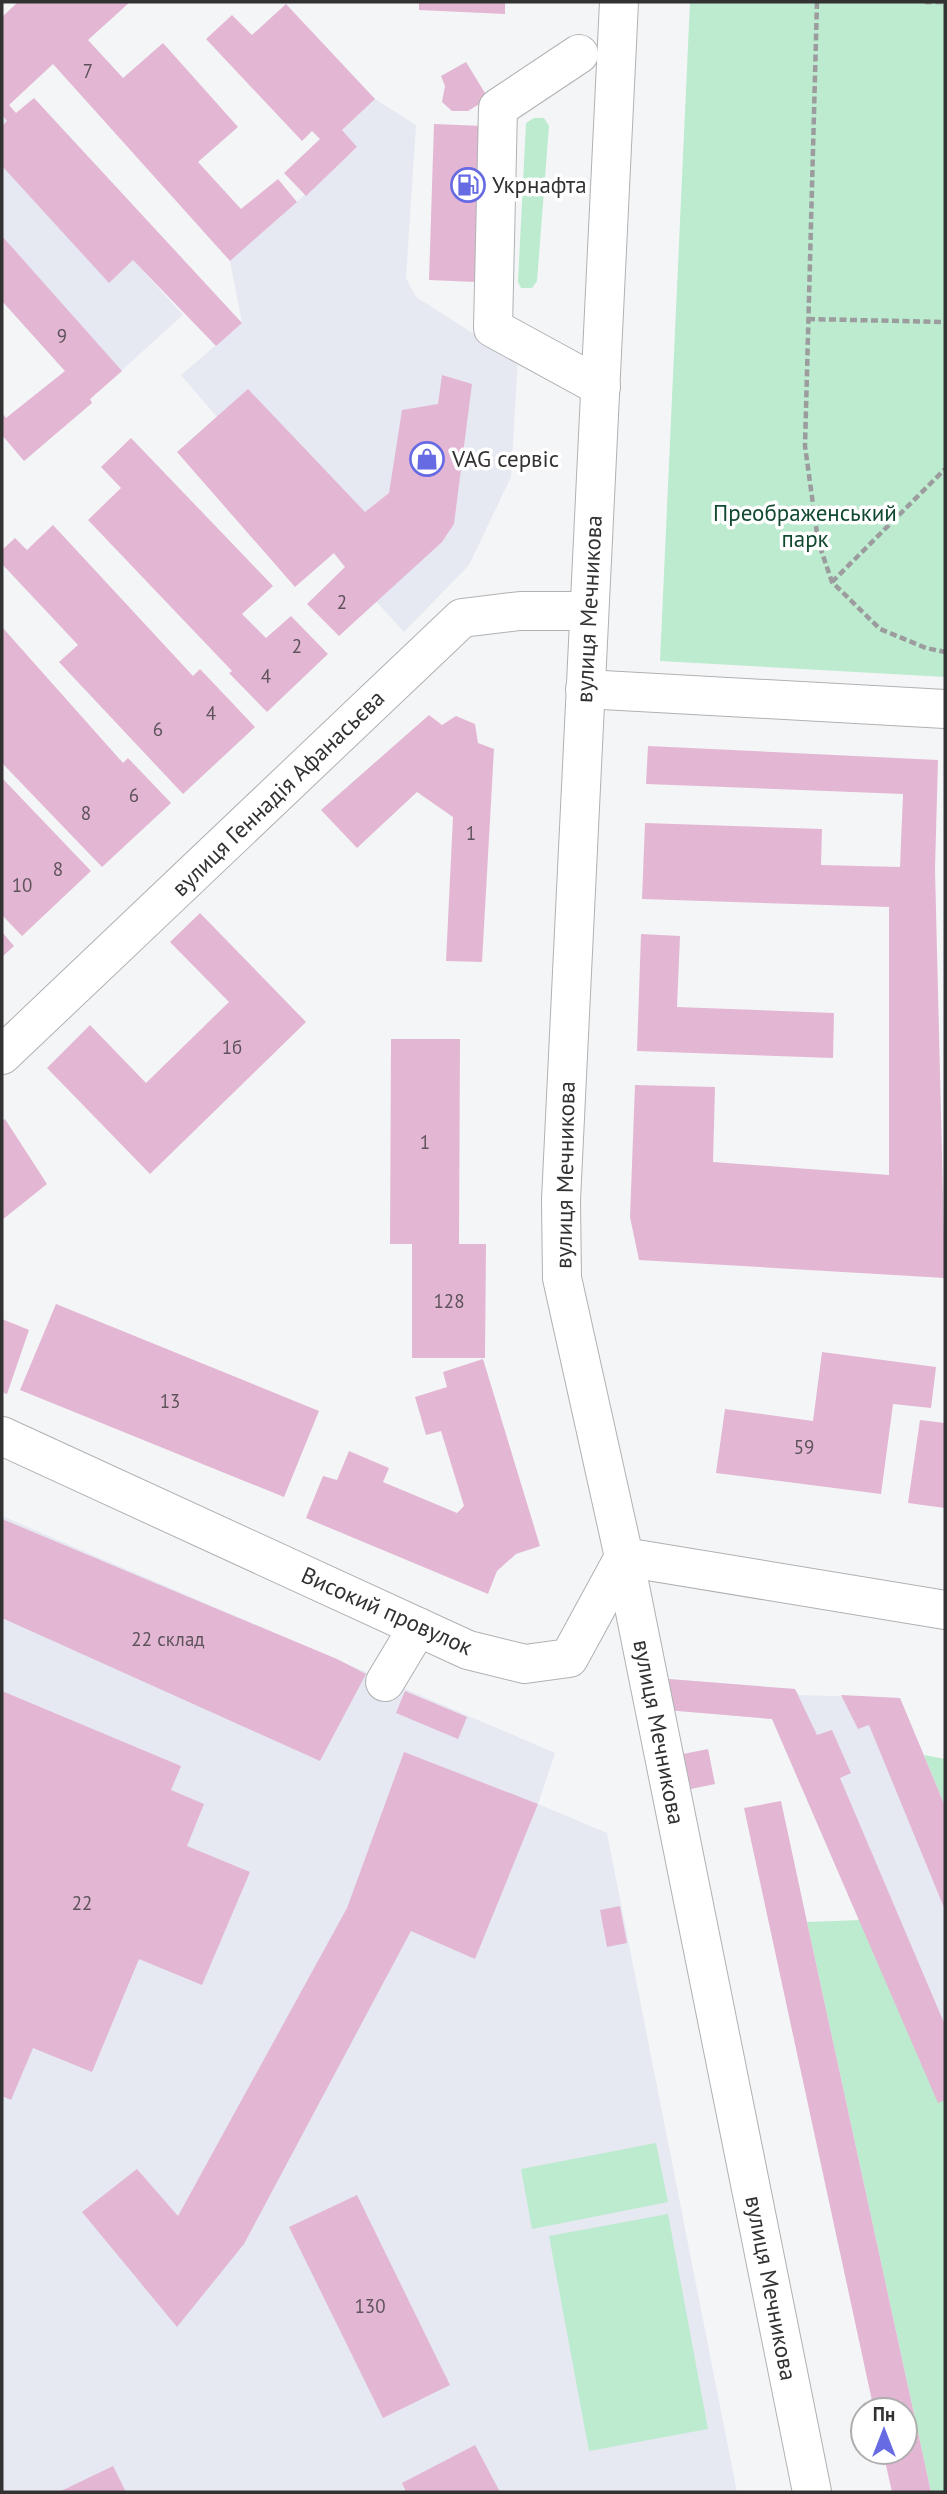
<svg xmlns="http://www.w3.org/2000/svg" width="947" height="2494" font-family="'PT Sans',sans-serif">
<rect width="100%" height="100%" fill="#f4f5f7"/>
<g fill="#e6e9f2">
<polygon points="375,99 416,125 406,278 416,297 474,334 518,357 511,477 469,565 404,632 345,567 181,375 242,323 230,261 357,148 342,130"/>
<polygon points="2,115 183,315 90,399 2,301"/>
<polygon points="2,1516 555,1753 538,1804 607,1833 737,2492 2,2492"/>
<polygon points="669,1679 795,1689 799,1695 900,1698 945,1806 945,2100 938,2103 772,1719 666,1710"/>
</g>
<g fill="#bcebcf">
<polygon points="690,2 945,2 945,677 660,661"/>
<polygon points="534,118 544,118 549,126 537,281 532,288 521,288 518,282 526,123"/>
<polygon points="924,1755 945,1759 945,1806"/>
<polygon points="860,1920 939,2102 945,2100 945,2492 931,2492 807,1922"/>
<polygon points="656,2143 668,2202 532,2229 521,2169"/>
<polygon points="668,2214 708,2429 589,2451 549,2236"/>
</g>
<g fill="#e3b7d3">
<polygon points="18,2 130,2 88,40 123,78 163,43 238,127 198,162 241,209 278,179 297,202 230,261 53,64 9,105 16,113 34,98 242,323 216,346 133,260 109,283 2,166 2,126 7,121 2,115 2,17"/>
<polygon points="419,2 505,2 505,14 419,10"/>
<polygon points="286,4 375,99 342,130 357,147 306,196 284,173 320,139 312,131 302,141 206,39 232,15 252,35"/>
<polygon points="466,62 485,93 481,103 468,111 452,111 442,102 445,86 441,76"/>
<polygon points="434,124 513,127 476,282 429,280"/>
<polygon points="2,236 122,371 90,399 92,403 24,461 2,435 2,413 6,418 65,371 2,301"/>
<polygon points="442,375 472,384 454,524 442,542 339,636 307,604 345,567 334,553 295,587 177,452 248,389 365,512 389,493 402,410 438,404"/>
<polygon points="131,438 273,586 242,614 266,638 291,616 328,654 267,712 229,673 232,671 88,520 121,488 101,467"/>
<polygon points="53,525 193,676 200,669 255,727 183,794 59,662 78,645 2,564 2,550 15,538 27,550"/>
<polygon points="2,627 123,763 128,758 171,803 102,867 2,763"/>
<polygon points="429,715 442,725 456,716 475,724 478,743 494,749 482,962 446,961 453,817 417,792 357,848 321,810"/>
<polygon points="648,746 938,760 935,869 945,1278 639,1260 630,1217 635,1085 715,1087 713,1162 889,1175 889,907 642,899 645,823 822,829 821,865 900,867 903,794 646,784"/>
<polygon points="2,778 91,871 22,936 2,915"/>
<polygon points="200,913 306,1022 150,1174 47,1068 90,1025 146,1083 229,1002 170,942"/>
<polygon points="2,932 14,946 2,957"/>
<polygon points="641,934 680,936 677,1007 834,1013 833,1058 637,1051"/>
<polygon points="391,1039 460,1039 459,1244 486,1244 485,1358 412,1358 412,1244 390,1244"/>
<polygon points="5,1119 47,1184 2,1220 2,1121"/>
<polygon points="56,1304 319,1411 284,1497 20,1390"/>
<polygon points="2,1319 29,1330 7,1394 2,1392"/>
<polygon points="822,1352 936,1367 931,1408 893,1404 881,1494 716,1473 725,1409 813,1421"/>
<polygon points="483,1359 540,1546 516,1554 497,1571 488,1594 306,1518 323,1476 337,1480 349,1451 389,1468 383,1482 457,1513 464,1506 441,1431 426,1435 415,1397 447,1387 443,1372"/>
<polygon points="920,1420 945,1423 945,1508 908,1503"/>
<polygon points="2,1519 337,1659 366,1674 320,1761 2,1618"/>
<polygon points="669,1679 795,1689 817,1735 832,1730 851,1773 840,1778 945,2025 945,2100 938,2103 772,1719 666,1710"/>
<polygon points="2,1691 181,1766 171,1790 204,1804 187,1846 250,1872 202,1985 139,1959 92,2072 33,2048 11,2100 2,2096"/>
<polygon points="405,1691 467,1717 458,1739 396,1713"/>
<polygon points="841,1695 900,1698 945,1806 945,1910 869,1725 858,1729"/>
<polygon points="708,1749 715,1784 691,1789 683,1754"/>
<polygon points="404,1752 538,1804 475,1959 411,1931 244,2244 177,2327 82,2212 137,2169 178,2216 347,1908"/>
<polygon points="781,1801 807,1922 931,2492 892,2492 883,2452 905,2452 905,2410 874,2410 744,1808"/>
<polygon points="620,1906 627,1943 607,1947 600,1910"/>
<polygon points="357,2195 450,2385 383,2418 289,2227"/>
<polygon points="475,2445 500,2492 406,2492 402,2483"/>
<polygon points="113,2466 126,2492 59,2492"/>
</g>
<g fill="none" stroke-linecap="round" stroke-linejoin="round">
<g stroke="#b0b1b3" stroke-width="40">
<g id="minor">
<polyline points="579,54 498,108 493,328 601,387"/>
<polyline points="585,689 945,709"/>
<polyline points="2,1055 462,618 520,611 588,611"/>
<polyline points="2,1436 468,1650 525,1664 569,1658 624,1557"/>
<polyline points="624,1557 812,2492"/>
<polyline points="385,1682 418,1627"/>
</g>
</g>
<g stroke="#b0b1b3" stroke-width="40">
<polyline id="major" points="619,2 561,1200 562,1278 624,1557 945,1610"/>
</g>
<g stroke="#9c9c9e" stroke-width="4.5" stroke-dasharray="7 3.5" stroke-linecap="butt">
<polyline points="817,2 805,446 818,541 832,582 880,629 926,648 945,652"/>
<polyline points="925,2 945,2"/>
<polyline points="808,319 945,322"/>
<polyline points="832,582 945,469"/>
</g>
<use href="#minor" stroke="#fff" stroke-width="38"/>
<use href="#major" stroke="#fff" stroke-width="38"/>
</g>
<defs>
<g id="fuel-ring" transform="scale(1.75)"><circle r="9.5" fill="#fff" stroke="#666ae3" stroke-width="1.5"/><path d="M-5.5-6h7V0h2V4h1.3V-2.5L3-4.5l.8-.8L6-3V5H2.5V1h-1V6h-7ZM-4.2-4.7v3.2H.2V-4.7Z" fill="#666ae3"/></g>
<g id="shop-ring" transform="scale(1.75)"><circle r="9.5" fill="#fff" stroke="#666ae3" stroke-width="1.5"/><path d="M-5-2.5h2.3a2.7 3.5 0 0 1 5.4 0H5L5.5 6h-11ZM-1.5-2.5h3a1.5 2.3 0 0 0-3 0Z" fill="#666ae3"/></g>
</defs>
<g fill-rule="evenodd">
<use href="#fuel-ring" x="468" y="185"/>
<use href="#shop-ring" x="427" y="459"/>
</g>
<g text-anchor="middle" stroke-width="7" stroke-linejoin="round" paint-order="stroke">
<g font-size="19" fill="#5e535b">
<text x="88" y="78">7</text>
<text x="62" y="343">9</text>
<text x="342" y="609">2</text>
<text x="297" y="653">2</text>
<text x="266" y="683">4</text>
<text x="211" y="720">4</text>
<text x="158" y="736">6</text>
<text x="134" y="802">6</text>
<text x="86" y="820">8</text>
<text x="471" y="840">1</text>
<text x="58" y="876">8</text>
<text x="22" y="892">10</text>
<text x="232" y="1054">1б</text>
<text x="425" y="1149">1</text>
<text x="449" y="1308">128</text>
<text x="170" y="1408">13</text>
<text x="804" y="1454">59</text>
<text x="168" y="1646">22 склад</text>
<text x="82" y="1910">22</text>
<text x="370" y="2313">130</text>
</g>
<g font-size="23" fill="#323233" stroke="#fff" text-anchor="start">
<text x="492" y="193">Укрнафта</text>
<text x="452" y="467">VAG сервіс</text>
</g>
<g font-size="23" fill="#124a30" stroke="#fff">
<text x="805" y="521">Преображенський<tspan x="805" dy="26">парк</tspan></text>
</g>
<g font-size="23" fill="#323233" stroke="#fff">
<text transform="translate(589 609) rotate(-87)" y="8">вулиця Мечникова</text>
<text transform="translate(278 793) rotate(-44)" y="8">вулиця Геннадія Афанасьєва</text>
<text transform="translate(565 1175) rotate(-89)" y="8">вулиця Мечникова</text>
<text transform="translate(387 1611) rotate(24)" y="8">Високий провулок</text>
<text transform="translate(659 1732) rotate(79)" y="8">вулиця Мечникова</text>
<text transform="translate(771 2288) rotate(79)" y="8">вулиця Мечникова</text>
</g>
</g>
<rect width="947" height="2494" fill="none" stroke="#323233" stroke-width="7"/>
<g transform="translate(884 2431)"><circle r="33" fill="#ffffff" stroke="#adadad" stroke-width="2"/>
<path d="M0-5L12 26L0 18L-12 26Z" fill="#666ae3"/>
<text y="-10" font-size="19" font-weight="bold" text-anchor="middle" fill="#323233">Пн</text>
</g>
</svg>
